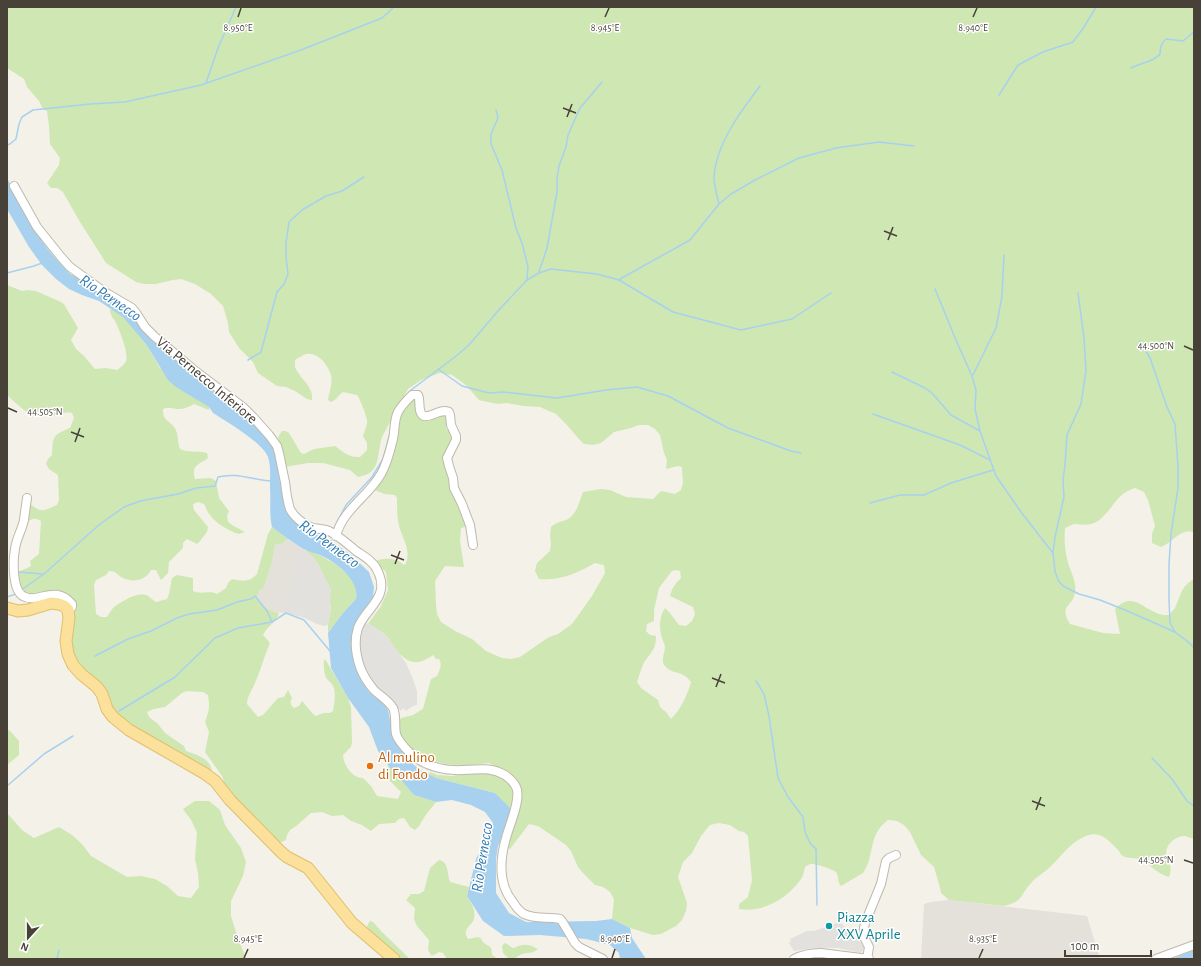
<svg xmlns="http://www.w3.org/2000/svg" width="1201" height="966" font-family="'Alegreya Sans',sans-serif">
<rect width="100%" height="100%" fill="#f4f1e9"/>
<g fill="#e4e0da">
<polygon points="286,540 290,541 304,549 328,624 325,626 317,624 306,618 286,612 283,613 270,611 267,610 257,599 257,596 258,592 259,590 261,591 272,562 275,545 277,544 282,544"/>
<polygon points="949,900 1087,916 1100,959 921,959 924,904 931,902"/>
</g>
<g fill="#cfe7b3" fill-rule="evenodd">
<path d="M7 7H1194V532C1180 528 1174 542 1161 547L1152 543V534L1155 526 1148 500 1144 492 1135 488C1115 494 1114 509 1098 521 1088 527 1084 524 1074 524 1071 525 1068 527 1065 528 1064 540 1065 552 1068 563 1071 572 1077 583 1075 593 1073 607 1058 605 1070 624L1103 633 1120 634 1115 609C1132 591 1142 608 1159 614 1162 615 1166 615 1169 615 1171 613 1173 610 1175 608 1181 595 1181 586 1194 579V839C1191 838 1188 837 1185 836 1176 836 1167 843 1166 852 1165 862 1174 863 1169 877 1157 874 1151 865 1141 860 1135 857 1128 859 1123 856 1121 855 1120 853 1119 851 1109 841 1101 830 1086 836 1070 842 1061 857 1049 868 1044 873 1036 877 1031 883 1020 895 1023 902 1004 906L949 900 941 893 939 884 934 867 921 855 910 832 904 825 897 821 888 820C874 831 874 840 870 856 869 862 866 868 863 873 855 877 849 882 841 886 837 881 839 876 836 872 833 869 814 863 811 864 809 864 807 866 805 867 804 870 804 875 801 879 788 898 764 913 739 909V904L748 897 752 880 748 836 744 832 739 831 730 825 719 823 710 825 701 836 692 853 683 862 678 877 687 903 686 911 682 920 676 926 661 934 653 935 630 928 612 919 614 899 610 892 603 887 595 885 583 873 578 867 571 851 566 845 538 826 529 824 510 849 507 847 520 791 519 784 513 777 506 771 489 763 464 766 445 764 422 758 406 743 399 733 398 724 401 718 413 715 423 709 431 679 437 676C439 671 443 665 439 659H436L433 655C419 665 410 665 398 652 394 648 392 643 389 639 383 632 376 628 368 624L381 606 388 590 386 572 375 562C379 558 390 558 396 560 399 561 402 564 405 565 412 552 403 539 399 526 397 517 397 507 397 498L395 495 385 494 372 489 379 480 398 414 416 396 419 412 444 413 448 418 446 429 453 432 454 434 446 456 469 526 461 528 460 541 464 567 445 566 435 581 436 605 437 614 441 622 455 631 472 639 486 651 502 658 511 659 520 657 549 637 558 634 572 624 592 596 605 573 604 565 595 563C578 573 560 581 539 579L535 571 537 563 550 551 551 543 550 535 551 527C557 522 560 522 566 520 577 515 579 502 583 492L601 489 610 490 626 497 653 499 661 491 675 494 681 490 683 483 682 467 678 466 666 469 667 460 664 453 660 435 655 429 648 425H639L631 428 614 432 601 443 593 445 584 444 578 438 567 425 556 414 540 407 523 406 507 403 498 404 483 401 479 400 466 385 452 375 440 373 421 380 408 389 382 437C376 456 382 473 358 477L350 470 323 463H308L285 467 278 437 282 431H286L289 433 301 453 304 454 314 449 335 446C343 452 350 458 360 457L367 450V443L363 436 367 424V420L364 410 359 398 357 395 343 392C338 395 337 400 331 402L328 400C329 393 333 382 331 375 328 365 318 352 306 354 303 355 298 358 295 360 295 362 295 365 295 367 299 378 314 386 312 400L307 399 295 391 286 387 277 386 258 373 253 362 239 348 229 332 228 323 223 306 211 294 195 284 181 279 173 280 156 284H144L136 282 106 263 80 222 63 192 57 188H51L47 183 59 165 60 158 50 144 49 126 47 111 43 109 39 101 27 87 24 79 7 68ZM677 570 680 571 681 578C675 584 672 588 670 596L693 607 695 614 692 621 686 626 679 625 670 613 665 608C659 617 659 628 662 638 663 641 665 645 665 647 665 654 659 662 667 668 675 675 682 670 691 682 687 696 681 709 671 719L666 712 660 707 658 700 641 688 637 682C639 676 642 666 645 661 652 651 656 649 656 636L650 635 646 631 647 624 654 621V610L659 588 672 571Z"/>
<path d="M7 285 22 291 28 290 36 291 61 302 64 304 78 328 71 340 76 349 84 356 95 369 106 368 117 370C120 368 124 365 126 361 129 353 119 329 115 321 112 317 110 314 110 309L115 311 124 317 132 326 146 344 160 368 209 407V410L194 404C190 406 185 409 180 409 173 409 169 406 163 409 163 421 168 419 174 427 179 433 177 442 180 449 188 453 198 450 207 453L208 458C198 465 191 465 195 479L211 478 216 481 219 498 229 511 227 516 228 522 232 525 245 532 239 534C231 532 215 523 210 515 207 512 206 507 204 504L198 502 193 504 194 510 208 527 207 532C203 536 201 541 197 544L187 539 183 543V548L169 562 168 573 161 580 156 570H151C146 580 134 583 123 578 117 575 117 571 109 571L106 575 96 580 94 585 96 614 101 617H107C109 614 111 610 114 607 121 602 136 592 146 595 149 596 153 600 156 602L167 599 169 594 172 578 177 575 193 578V591C201 595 209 590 217 594L226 588 228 583 232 579C242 581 249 583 257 574L268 534 272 527 290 541 286 540 282 544H277L275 545 272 562 263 589 259 591C252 603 269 611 279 613 276 623 267 626 263 635L270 643C264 656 261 670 255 683 252 691 247 696 247 704L258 717 263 715 278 698 284 697 288 690 292 698C290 703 290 704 294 708L299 706 302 701 313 714 316 716 323 713H330L333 711C334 704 336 695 334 688 330 678 325 683 324 668 324 664 323 663 325 659L348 698 351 707 352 742 351 747 343 755C344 766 352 778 363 778L371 786 377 796 398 799 401 792 387 778 388 765 414 795 436 802 425 816 419 826 415 830 410 827 404 818 399 819 395 823 379 824 371 831 362 825 351 821 343 815 332 816 322 812 311 813 295 827 290 830 287 835 286 840 281 842 276 840 226 789 222 776 205 752 209 732 205 722C209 710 210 709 208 695L203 692 187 691 182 693 165 707 154 709 147 712 149 717 158 724 165 733 184 746 186 751C197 755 210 758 212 771L170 749 131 726 118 715 113 709 104 689 89 676 76 661 72 652 70 638 75 612V607L22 593 16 573C21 570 26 569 31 566L30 561 39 554 41 521C36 518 32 518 28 522L26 519 28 502C42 514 42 511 57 505L59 500 58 475 49 469 46 464 48 459 52 455C53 437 52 435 70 428L74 418 72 413C66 411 63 414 57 415 29 418 27 413 7 395Z"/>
<path d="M304 549C323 555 362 575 356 599L343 613 328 633V624L331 610 330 602V589L318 564 314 558Z"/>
<polygon points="7,729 10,731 19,741 19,755 7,765"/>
<polygon points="431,772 437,775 452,776 481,772 498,775 511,783 514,792 510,821 495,793 436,778 427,774"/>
<polygon points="195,801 209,801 220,810 225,825 241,848 246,862 243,876 231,901 231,916 235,929 246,959 7,959 7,813 22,830 34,838 59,827 72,835 82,844 91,856 127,877 141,876 155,879 167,886 178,896 191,898 199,887 198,873 195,859 197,832 191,820 183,809"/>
<path d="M439 860C449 862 447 873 450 882L469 887 467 896C471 903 476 910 474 918 473 926 461 928 468 939L478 937C484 940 479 936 483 942 489 948 492 944 492 955L498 959H447L443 953 439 952 432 956 431 955 428 950 429 940 417 926 414 919 415 908 406 900 411 894H419L424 891 430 868Z"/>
<path d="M370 921 373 922 382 932 410 959C408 959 404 960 401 959 393 957 370 934 367 926Z"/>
<path d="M505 943C508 944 510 947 514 948 523 943 529 944 538 949 533 954 528 952 522 954 516 957 515 959 509 959L503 953 502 946Z"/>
</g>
<g fill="#e3e1dd">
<polygon points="296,544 309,553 314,558 318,564 331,589 330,602 331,610 328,624 325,626 317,624 305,618 285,612 285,606 299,559"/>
<polygon points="364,622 375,627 388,638 406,663 413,679 417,691 417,705 413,706 406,711 403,708 401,711 371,682 359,655 361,634"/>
<polygon points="840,922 861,943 864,948 861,953 838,948 814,948 794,951 789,943 791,941 790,939 807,931 814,931"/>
</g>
<g fill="#a7d1ef">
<path d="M7 178C18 200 29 221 42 241 50 253 60 263 70 274L74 276H78L131 310 209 386 223 398 243 411 275 447 281 478 299 523V528L331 540 350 554 369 572 374 587 373 597 362 614 352 642V650L354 663 360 677 369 692 382 702 388 710 394 739 414 765 422 771 436 778 495 793 510 808V821L498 846 496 859V893L509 913 526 922 596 921 612 919 630 928 632 938 646 959H620L619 953 610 945 586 939 540 935 504 936 483 921 467 896 476 859 493 823 485 812 471 805 452 800 436 802 414 795 388 765 378 751 369 727 348 698 331 668 328 633 343 613 356 599C360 581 337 563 322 556 316 553 308 552 302 548 292 542 282 535 272 527 269 514 271 501 270 487 270 477 271 466 268 457 262 442 227 422 213 413L209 407 176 387 168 380 146 344 123 317 99 301 82 295 69 289 56 279 42 265 29 247 7 209Z"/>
<polygon points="1194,950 1194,959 1172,959"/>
</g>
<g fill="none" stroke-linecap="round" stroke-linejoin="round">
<g stroke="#a7d1ef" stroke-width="1.5">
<path d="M1131 68C1140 63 1154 62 1160 54 1160 48 1161 43 1166 39L1183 41 1194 32"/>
<polyline points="206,83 218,48 236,7"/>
<polyline points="999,95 1018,65 1043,52 1073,42 1084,27 1096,7"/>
<polyline points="496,110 498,118 491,134 491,144 502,170 516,228 522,243 528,267 527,279"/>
<polyline points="7,145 10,144 16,139 19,124 22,117 33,110 90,104 125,102 201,85 301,50 382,18 394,7"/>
<path d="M719 204C717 196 714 185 714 177 716 144 741 111 760 86"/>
<polyline points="539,272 547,248 557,192 557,178 559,166 566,147 568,135 580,108 602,82"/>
<polyline points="7,273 34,266 42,263"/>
<polyline points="620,279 690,240 719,204 731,194 755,180 799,158 836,148 879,142 914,146"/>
<polyline points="935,289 956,340 972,376 976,390 975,409 980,431 996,476 1021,512 1053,553"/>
<path d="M1078 293 1084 338 1086 371 1081 404 1067 435 1065 465 1063 480 1064 497 1055 537 1053 553 1055 571 1058 580 1063 586 1079 594 1100 600 1125 610 1175 632C1182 638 1188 640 1194 648"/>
<polyline points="1140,341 1150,358 1167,407 1175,424 1178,466 1178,488 1171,534 1169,564 1169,600 1170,623 1175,632"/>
<polyline points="248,360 261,352 277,292 284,284 288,274 286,258 286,243 289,222 302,210 326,196 342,191 364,177"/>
<polyline points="438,369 462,386 489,393 503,392 557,398 606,390 637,387 668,396 728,428 791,451 801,453"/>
<polyline points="892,372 925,388 932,393 951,415 980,431"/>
<polyline points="973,375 996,328 1002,296 1004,255"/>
<polyline points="408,394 411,390 455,357 469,345 497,312 527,280 539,273 551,269 597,274 619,280 673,312 741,330 792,319 831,293"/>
<polyline points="873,414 960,445 990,460"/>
<polyline points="870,503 900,495 924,495 951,483 993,470"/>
<polyline points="333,530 346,505 372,477 383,459 390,433"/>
<polyline points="17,572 43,574"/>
<path d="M21 590 44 574 100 524 124 507 140 501 178 494 196 488 215 486 218 477C236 472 253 480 271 481"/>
<polyline points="7,597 16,594"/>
<polyline points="95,656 128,639 151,631 177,618 189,614 217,610 237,602 251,599 255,596 267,611 272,622"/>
<polyline points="756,681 764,694 769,716 778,778 788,797 803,817 805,832 810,843 816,849 817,905"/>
<polyline points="119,711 175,677 215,638 238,628 272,622 286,613 304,620 330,651"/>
<polyline points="1152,758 1172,779 1187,801 1194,806"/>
<polyline points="7,786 44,754 73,736"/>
<polyline points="57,959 59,950"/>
</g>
<g stroke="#bfb9ac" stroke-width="10">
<g id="minor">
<path d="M14 186 37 227 61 257 70 267 103 291 132 308 136 313 145 327 154 336 194 370 244 408 253 417 269 435 277 446 279 453C281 463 283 473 285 482 286 491 287 500 290 509 294 517 304 525 313 528 318 529 324 529 329 531 339 536 348 544 356 551 362 555 368 558 372 563 376 566 377 570 379 574 389 598 365 609 358 628 354 640 356 655 360 667 363 675 368 683 374 690 380 696 388 700 393 708 397 717 394 725 396 734 398 741 405 748 410 753 424 766 444 771 463 770 479 770 489 766 505 775 509 778 514 782 516 787 522 798 509 826 506 838 500 859 498 884 513 902 516 907 519 911 524 914 536 920 548 916 560 919L562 921 575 943 579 947 603 959"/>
<path d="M27 498C26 505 25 512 24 520 22 530 16 539 15 549 13 560 12 590 23 596 38 605 54 583 72 604V607L68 610"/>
<path d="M336 536C343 509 368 497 381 474 387 464 390 451 393 439 395 430 394 419 398 412 401 406 407 400 412 395H418C421 400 417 413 424 416 432 418 439 408 449 412L450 415 451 425 456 436V440L447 458 449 466 453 478 454 488 462 504 470 525 473 545"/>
<path d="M794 959C802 955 811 953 821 953L869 959"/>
<polyline points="867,959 869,947 865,939 864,928 865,923 881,884 886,861 889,858 896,855"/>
<polyline points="1156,959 1194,945"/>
</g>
</g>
<g stroke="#e1be6a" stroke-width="13">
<polyline id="major" points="7,608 18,611 28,610 51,603 59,604 64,606 68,610 69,618 66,641 68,654 73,665 81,674 97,687 102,694 107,709 113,717 129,730 204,773 215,781 230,800 281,852 287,857 308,868 352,923 394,959"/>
</g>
<use href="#minor" stroke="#fff" stroke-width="8"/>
<use href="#major" stroke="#fbe19b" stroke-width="11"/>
</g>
<path fill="none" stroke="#484137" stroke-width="1.5" d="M238 17 241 8M605 17 609 8M973 17 977 8M563 108 576 113M567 117 572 104M884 231 897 236M888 240 893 227M1184 346 1193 350M8 408 17 412M71 432 84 437M75 442 80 428M391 555 404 560M395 564 400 551M712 678 725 683M716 687 721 674M1032 801 1045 806M1036 810 1041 797M1184 860 1193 863M244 958 248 949M612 958 615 949M979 958 983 949"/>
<circle fill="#e8710a" stroke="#fff" stroke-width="1.5" cx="370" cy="766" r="4"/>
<circle fill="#0f9aa8" stroke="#fff" stroke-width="1.5" cx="829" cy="926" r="4"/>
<g text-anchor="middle" stroke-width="3" stroke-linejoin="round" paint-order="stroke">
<g font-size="15" fill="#484137" stroke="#fff">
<text transform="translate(207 380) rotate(40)" y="5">Via Pernecco Inferiore</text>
</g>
<g font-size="15" fill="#c56008" stroke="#fff" text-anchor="start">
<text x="378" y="762">Al mulino<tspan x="378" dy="17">di Fondo</tspan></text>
</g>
<g font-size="15" fill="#0d838f" stroke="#fff" text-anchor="start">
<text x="837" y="922">Piazza<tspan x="837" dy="17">XXV Aprile</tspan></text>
</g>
<g font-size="16" font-style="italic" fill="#337bb1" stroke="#fff">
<text transform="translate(111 297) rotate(34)" y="6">Rio Pernecco</text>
<text transform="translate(330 543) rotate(36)" y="6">Rio Pernecco</text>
<text transform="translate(481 857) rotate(-81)" y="6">Rio Pernecco</text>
</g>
</g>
<g font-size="10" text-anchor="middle" fill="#484137" stroke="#fff" stroke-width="3" stroke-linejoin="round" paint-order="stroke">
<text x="238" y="31">8.950°E</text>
<text x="605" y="31">8.945°E</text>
<text x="973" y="31">8.940°E</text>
<text x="1156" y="349">44.500°N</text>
<text x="45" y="415">44.505°N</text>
<text x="1156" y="863">44.505°N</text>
<text x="248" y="942">8.945°E</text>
<text x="615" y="942">8.940°E</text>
<text x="983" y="942">8.935°E</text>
</g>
<rect width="1201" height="966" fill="none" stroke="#484137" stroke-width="16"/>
<g transform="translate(28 938) rotate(201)" stroke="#ffffff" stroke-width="3" paint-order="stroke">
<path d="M0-3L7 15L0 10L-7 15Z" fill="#484137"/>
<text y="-6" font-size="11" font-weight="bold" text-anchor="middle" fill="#484137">N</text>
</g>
<path d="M1065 950v6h86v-6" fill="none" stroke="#484137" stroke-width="2"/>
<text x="1071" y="950" font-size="12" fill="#484137" stroke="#ffffff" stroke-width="3" paint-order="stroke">100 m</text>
</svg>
